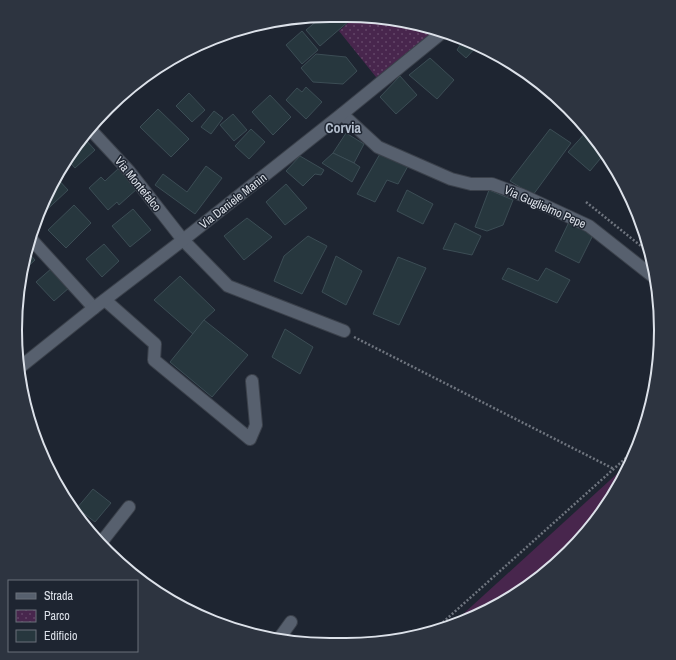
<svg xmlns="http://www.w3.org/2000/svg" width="676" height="660" font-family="'Archivo Narrow',sans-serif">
<defs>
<pattern id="park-dots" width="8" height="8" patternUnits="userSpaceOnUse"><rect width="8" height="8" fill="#48264d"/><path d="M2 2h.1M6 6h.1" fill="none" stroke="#624567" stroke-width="1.8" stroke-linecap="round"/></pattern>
</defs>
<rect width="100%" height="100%" fill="#1e2531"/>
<polygon fill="#48264d" points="631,461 619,488 583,538 538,580 485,613 450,626"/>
<polygon fill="url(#park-dots)" points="387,18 433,29 439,34 380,82 339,31 350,21 348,19"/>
<g fill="#27373e" stroke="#3c4d55">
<polygon points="347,19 349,21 320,46 306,30 318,20"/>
<polygon points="302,31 318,50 302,64 286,45"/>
<polygon points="464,39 478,45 466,58 457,50"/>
<polygon points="316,54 346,57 357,71 343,84 313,82 301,68"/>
<polygon points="430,58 454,80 437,99 409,75"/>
<polygon points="400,76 417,95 396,114 380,97"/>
<polygon points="306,87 322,102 306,119 286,100 297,88 302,92"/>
<polygon points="189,93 205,110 192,122 176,106"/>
<polygon points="270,95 291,117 273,135 252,112"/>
<polygon points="158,109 189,139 171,157 140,127"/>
<polygon points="214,111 223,118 211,134 201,127"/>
<polygon points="233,114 247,130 234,141 220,125"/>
<polygon points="251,129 265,142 249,159 235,146"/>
<polygon points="550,129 571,143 533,195 510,181"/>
<polygon points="588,130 596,138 605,153 590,171 568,152"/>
<polygon points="346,133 364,144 354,163 333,153"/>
<polygon points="83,137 95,150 75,168 66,158"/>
<polygon points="381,152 408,166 398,184 387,180 375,202 357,194"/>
<polygon points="333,153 354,163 360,167 352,182 322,163"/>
<polygon points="300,156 324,170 321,175 315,174 303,186 286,171"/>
<polygon points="206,166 222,178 195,214 155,185 163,174 187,192"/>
<polygon points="120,167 138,188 119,205 117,202 108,210 89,188 101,177 105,181"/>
<polygon points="56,177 68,190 38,218 37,217 39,210"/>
<polygon points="286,184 307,208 285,225 266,202"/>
<polygon points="407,190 433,204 423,224 397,211"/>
<polygon points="489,190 513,200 503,225 487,231 475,227"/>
<polygon points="74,205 91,223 66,248 48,230"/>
<polygon points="133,209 151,230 130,247 112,226"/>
<polygon points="247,218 272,237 244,260 224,236"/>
<polygon points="569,222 593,235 579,263 555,251"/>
<polygon points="455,223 481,236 472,255 443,249"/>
<polygon points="308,236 327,246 302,294 274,281 284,256"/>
<polygon points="104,244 119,261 102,277 86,259"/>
<polygon points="29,245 33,249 29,253 35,260 22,272"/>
<polygon points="336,256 362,271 346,305 322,292"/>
<polygon points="398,257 426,268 399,325 373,314"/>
<polygon points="52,268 70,287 54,301 36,282"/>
<polygon points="508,268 538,281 546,268 570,280 557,303 502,279"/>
<polygon points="180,276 215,310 204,320 193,334 154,300"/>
<polygon points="204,320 248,355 212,397 170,362"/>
<polygon points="285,329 313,347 300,374 272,357"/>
<polygon points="93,489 111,503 95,522 77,508"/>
<polygon points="111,551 134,570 132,574 122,567 110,554"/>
</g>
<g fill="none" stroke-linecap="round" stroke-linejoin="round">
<g stroke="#3b414b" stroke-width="14">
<g id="minor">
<polyline points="342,114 378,147 451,179 471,184 492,184 522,195 589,226 655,278"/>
<polyline points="90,129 129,171 183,240 228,286 344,331"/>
<polyline points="31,239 94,308"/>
<polyline points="105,300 155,344 154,360 250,439 256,425 252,381"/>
<polyline points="19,368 94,308 183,240 342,114 444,31"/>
<polyline points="100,544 129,507"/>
<polyline points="278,640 291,622"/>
</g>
</g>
<g stroke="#6f757f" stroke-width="2.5" stroke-dasharray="2 2" stroke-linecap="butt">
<polyline points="586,202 651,254"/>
<polyline points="354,337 614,469"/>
<polyline points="431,633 637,448"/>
</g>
<use href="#minor" stroke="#57606e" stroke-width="12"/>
</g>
<g text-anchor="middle" stroke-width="3" stroke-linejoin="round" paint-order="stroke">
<g font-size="12" fill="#dce1e9" stroke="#1e2531">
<text transform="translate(138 184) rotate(51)" y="4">Via Montefalco</text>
<text transform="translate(233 201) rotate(-38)" y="4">Via Daniele Manin</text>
<text transform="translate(545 207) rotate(24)" y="4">Via Guglielmo Pepe</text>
</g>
<g font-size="14" font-weight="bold" fill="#b5c0cf" stroke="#1e2531">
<text x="343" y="133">Corvia</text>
</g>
</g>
<path d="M0 0H676V660H0ZM330 22H346A308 308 0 0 1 654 330V330A308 308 0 0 1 346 638H330A308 308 0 0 1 22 330V330A308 308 0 0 1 330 22Z" fill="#2d3440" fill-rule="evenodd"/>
<path fill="none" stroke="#dce1e9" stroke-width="2" d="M330 22H346A308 308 0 0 1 654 330V330A308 308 0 0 1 346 638H330A308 308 0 0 1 22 330V330A308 308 0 0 1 330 22Z"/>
<rect x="8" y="580" width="130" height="72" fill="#1e2531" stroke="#6a707b"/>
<rect x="16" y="593" width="20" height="6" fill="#57606e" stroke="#6a707b"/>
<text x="44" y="600" font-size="12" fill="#dce1e9">Strada</text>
<rect x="16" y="610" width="20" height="12" fill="url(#park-dots)" stroke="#6a707b"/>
<text x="44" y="620" font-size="12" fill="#dce1e9">Parco</text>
<rect x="16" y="630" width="20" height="12" fill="#27373e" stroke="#6a707b"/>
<text x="44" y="640" font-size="12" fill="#dce1e9">Edificio</text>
</svg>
